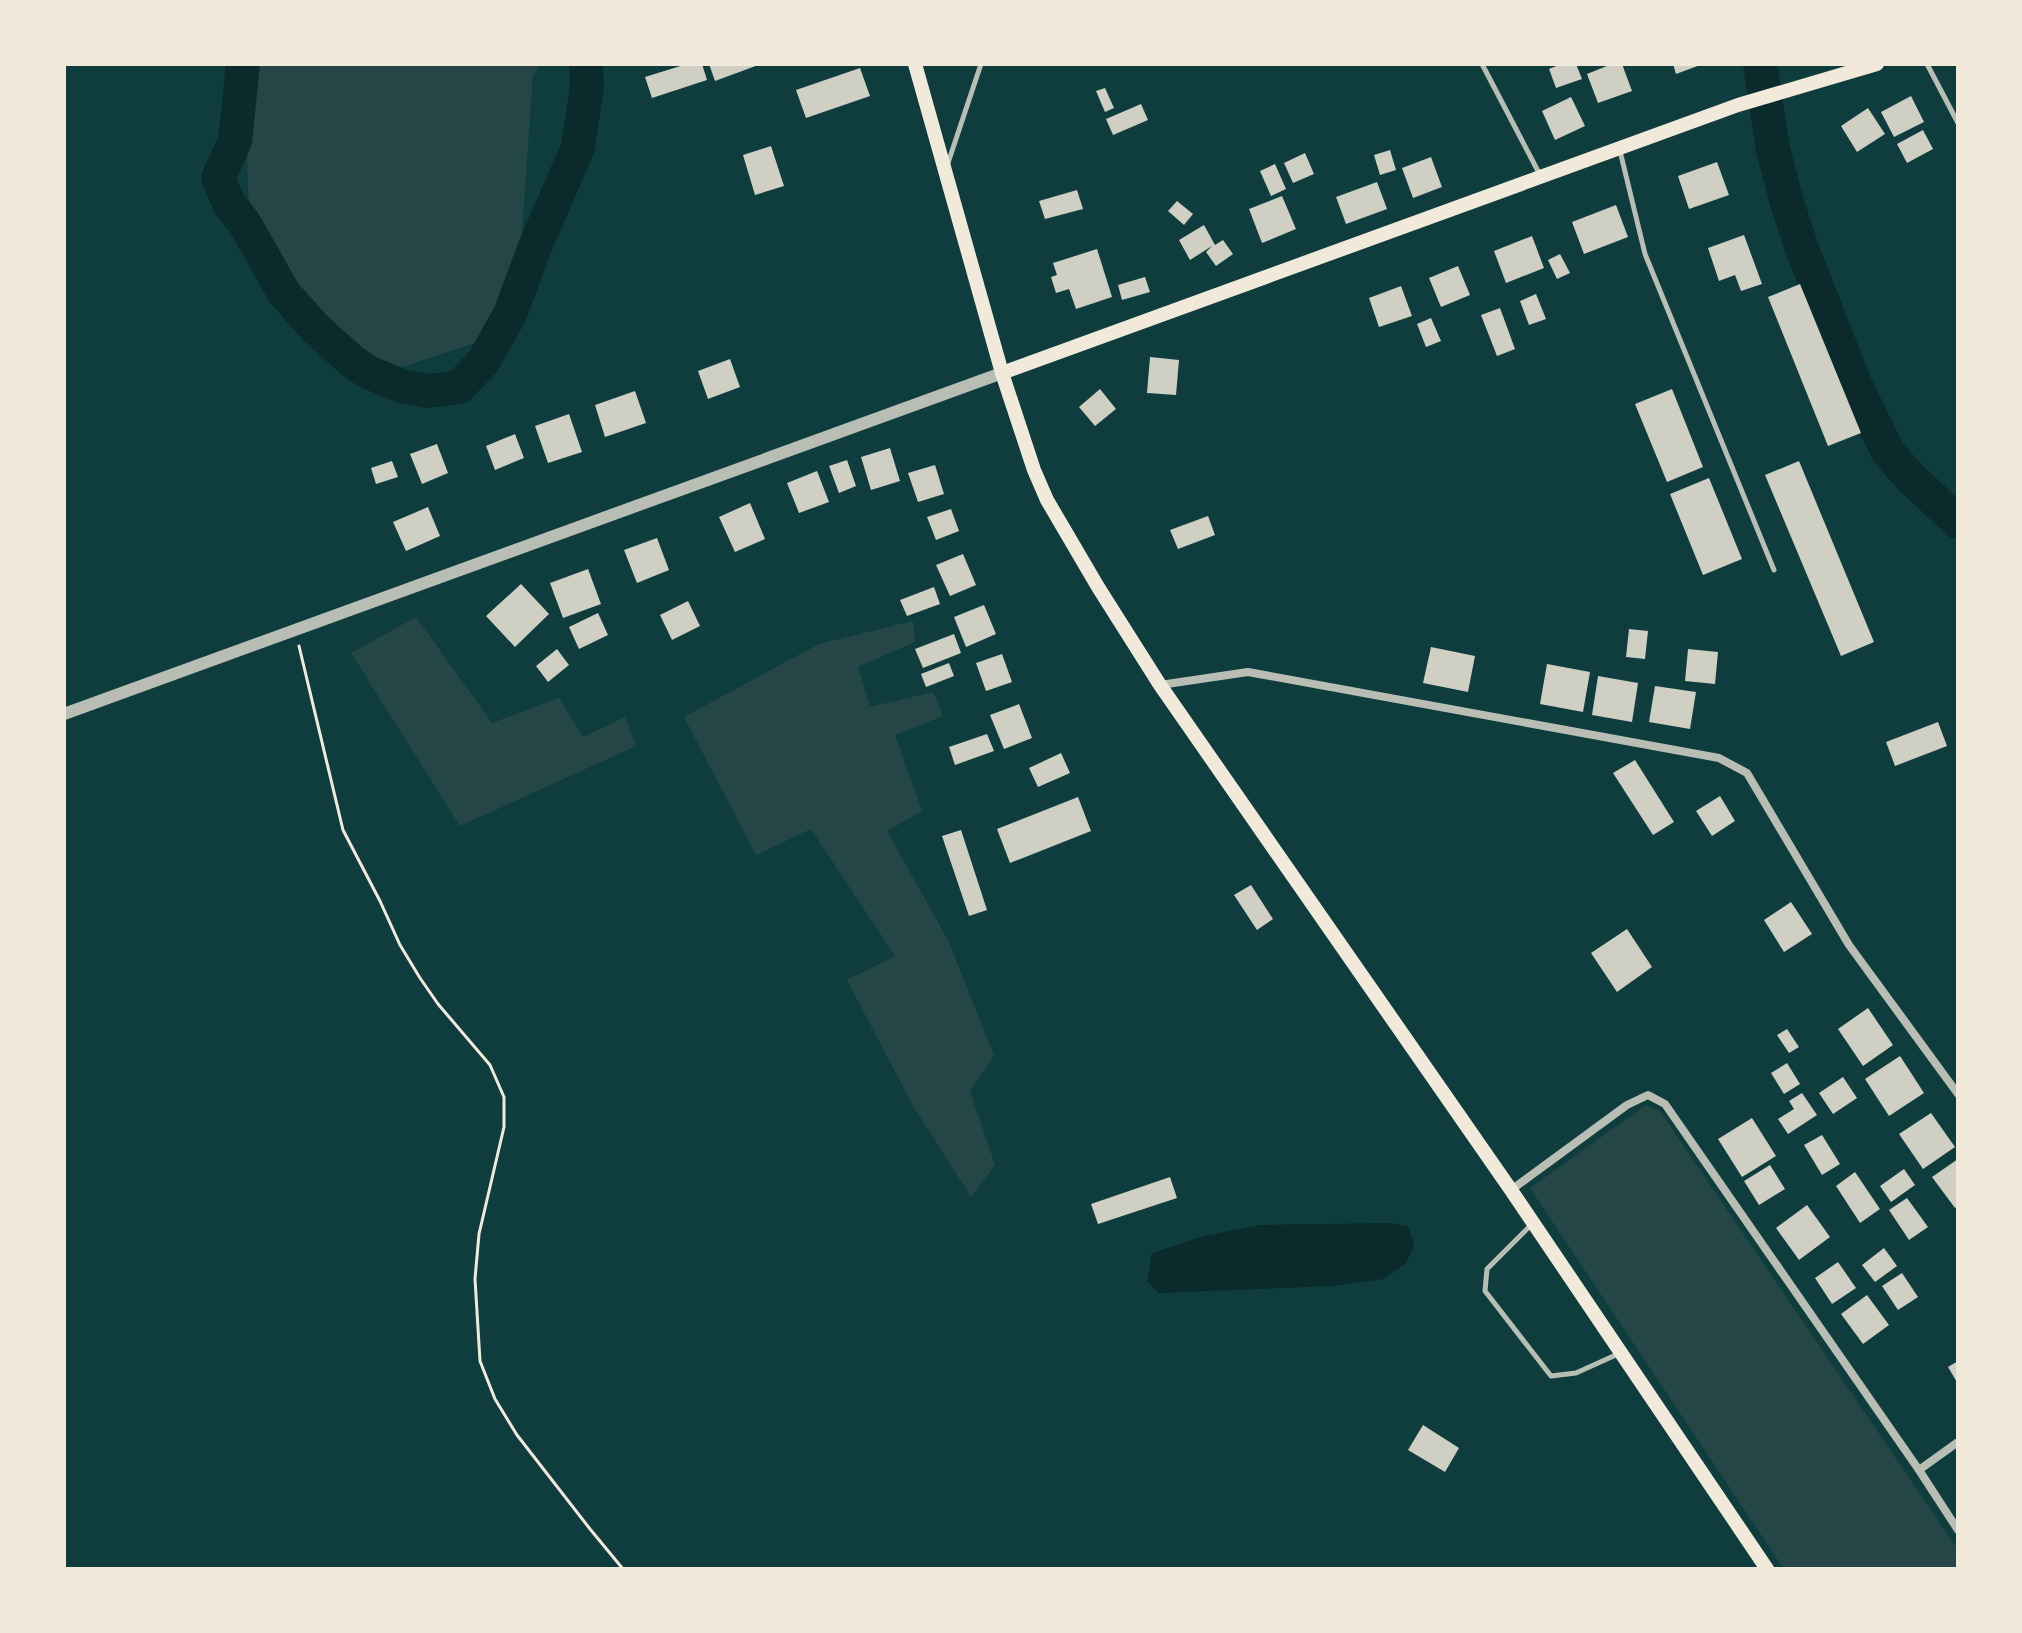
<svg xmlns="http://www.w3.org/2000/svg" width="2022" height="1633" font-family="'PT Sans Narrow',sans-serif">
<rect width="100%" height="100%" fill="#0f3d3e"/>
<g fill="#244646">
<polygon points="247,64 540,64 533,76 519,273 478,342 390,371 301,299 249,212 246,135"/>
<polygon points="416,617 492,723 559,698 583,737 625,717 636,746 460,826 351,653"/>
<polygon points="913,621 915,642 858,667 870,707 933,692 943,716 895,735 922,811 887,831 949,942 994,1056 970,1091 995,1165 971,1197 912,1104 847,980 895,956 811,829 756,855 684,717 819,644"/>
<polygon points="1646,1105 1660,1111 1958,1550 1958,1569 1784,1569 1530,1188"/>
</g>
<polygon fill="#0a2a2b" points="1389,1223 1408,1226 1414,1246 1406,1263 1384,1279 1332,1286 1158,1293 1147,1281 1152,1253 1204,1236 1260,1225"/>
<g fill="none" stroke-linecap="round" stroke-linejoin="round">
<g stroke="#0a2a2b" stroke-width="34">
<polyline points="243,64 235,141 218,178 229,203 245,224 284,293 316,329 353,362 368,372 404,387 428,391 459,387 483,362 510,314 534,249 578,147 587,87 586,64"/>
<polyline points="1760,64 1773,150 1788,206 1802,249 1855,384 1888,452 1910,477 1958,522"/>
</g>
</g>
<g fill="#cfcfc3">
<polygon points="687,64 702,64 707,80 652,98 645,77"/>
<polygon points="709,64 761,64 715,81"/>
<polygon points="1561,64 1576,64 1582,79 1556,88 1549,69"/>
<polygon points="1612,64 1622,64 1632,91 1598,103 1587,74"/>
<polygon points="1673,64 1703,64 1676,74"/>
<polygon points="860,68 870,96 806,118 796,90"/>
<polygon points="1105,88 1114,108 1105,112 1096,91"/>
<polygon points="1911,96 1924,122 1894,137 1881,112"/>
<polygon points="1571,97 1585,126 1555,140 1542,111"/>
<polygon points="1141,104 1148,120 1113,135 1106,119"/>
<polygon points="1868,108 1885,134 1857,152 1841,126"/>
<polygon points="1923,130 1933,149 1907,163 1897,144"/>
<polygon points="771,146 784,186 755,195 743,155"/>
<polygon points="1390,150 1396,170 1380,175 1374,155"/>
<polygon points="1305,153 1314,174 1293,183 1284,163"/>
<polygon points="1431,157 1442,187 1413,198 1402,168"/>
<polygon points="1717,162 1729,195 1689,209 1678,176"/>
<polygon points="1275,164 1286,189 1271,196 1260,171"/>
<polygon points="1377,182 1387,209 1346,224 1336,197"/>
<polygon points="1077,190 1083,209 1045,219 1039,201"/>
<polygon points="1282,196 1296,229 1262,243 1249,209"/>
<polygon points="1177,201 1193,214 1184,225 1168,211"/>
<polygon points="1616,205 1628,237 1584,254 1572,222"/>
<polygon points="1204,225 1215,245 1223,240 1233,254 1216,266 1206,252 1212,246 1190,260 1179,240"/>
<polygon points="1744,235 1762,284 1741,291 1735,275 1719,281 1708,248"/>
<polygon points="1532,236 1544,268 1506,283 1494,251"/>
<polygon points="1097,249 1112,297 1076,309 1069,289 1056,293 1051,277 1057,275 1053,263"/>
<polygon points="1560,254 1570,273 1557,279 1548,260"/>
<polygon points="1458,266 1470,295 1441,307 1429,278"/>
<polygon points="1145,277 1150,292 1122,300 1118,285"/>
<polygon points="1800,284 1861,433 1828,446 1768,297"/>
<polygon points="1401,286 1412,316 1379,327 1369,298"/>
<polygon points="1536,294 1546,319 1529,325 1520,301"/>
<polygon points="1500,308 1515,349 1497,356 1481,315"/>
<polygon points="1431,318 1441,341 1426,347 1417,324"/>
<polygon points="1150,357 1179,360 1176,395 1147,393"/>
<polygon points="730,359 740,387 708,399 698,371"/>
<polygon points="1100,389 1116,409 1095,426 1079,407"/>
<polygon points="1672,389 1703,467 1667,482 1635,404"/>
<polygon points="635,391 646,423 605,437 595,405"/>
<polygon points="569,414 582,452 548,463 535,426"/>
<polygon points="515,434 524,458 495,470 486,446"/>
<polygon points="437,444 448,473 422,484 410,454"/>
<polygon points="890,448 900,481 871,490 861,457"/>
<polygon points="847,460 856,486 839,493 829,466"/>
<polygon points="392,461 398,477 376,484 371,468"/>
<polygon points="1799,461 1874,642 1841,656 1765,475"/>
<polygon points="935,465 944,494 918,502 908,473"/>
<polygon points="817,471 829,502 799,513 787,483"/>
<polygon points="1709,478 1742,559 1703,575 1670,494"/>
<polygon points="750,503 765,539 735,552 719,517"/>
<polygon points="428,507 440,536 406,551 393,522"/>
<polygon points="951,509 959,531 936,540 927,517"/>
<polygon points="1208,516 1215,535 1178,549 1170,530"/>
<polygon points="657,538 669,570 637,583 624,550"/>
<polygon points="963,554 976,585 950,596 936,565"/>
<polygon points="588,569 601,604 563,618 550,583"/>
<polygon points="521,584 549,614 515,647 486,616"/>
<polygon points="934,587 940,604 907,616 900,600"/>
<polygon points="688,601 700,626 672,640 660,615"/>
<polygon points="984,605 996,634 966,647 954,617"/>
<polygon points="598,613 608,635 579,649 569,627"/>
<polygon points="1629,629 1648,631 1645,659 1626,657"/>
<polygon points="954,634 961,653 923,668 915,649"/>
<polygon points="1431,647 1475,656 1468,692 1423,683"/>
<polygon points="557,649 569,665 548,682 536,666"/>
<polygon points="1688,649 1718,652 1715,684 1685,681"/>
<polygon points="1002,654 1012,682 986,691 976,663"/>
<polygon points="949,663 954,676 926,687 921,674"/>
<polygon points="1547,664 1590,672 1583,712 1540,704"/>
<polygon points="1598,676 1638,683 1632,722 1592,715"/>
<polygon points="1655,686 1696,692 1690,729 1649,722"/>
<polygon points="1019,704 1032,738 1004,749 990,715"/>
<polygon points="1938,722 1947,746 1895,766 1886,742"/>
<polygon points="987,734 994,751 955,765 949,747"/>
<polygon points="1061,753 1070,773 1038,787 1029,768"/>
<polygon points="1635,760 1674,822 1653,835 1613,773"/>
<polygon points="1720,796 1735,821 1712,836 1696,811"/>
<polygon points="1078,797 1091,831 1010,863 997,829"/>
<polygon points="961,830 987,910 969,916 942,836"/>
<polygon points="1251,885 1273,919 1257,930 1234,895"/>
<polygon points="1791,902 1812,934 1784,952 1764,920"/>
<polygon points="1627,929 1652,967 1617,992 1591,953"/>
<polygon points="1868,1008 1893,1045 1863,1066 1838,1029"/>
<polygon points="1787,1029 1799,1047 1789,1053 1777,1035"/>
<polygon points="1900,1056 1924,1093 1889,1116 1865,1079"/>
<polygon points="1787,1063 1800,1084 1784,1094 1771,1073"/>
<polygon points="1843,1077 1857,1098 1833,1114 1819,1093"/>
<polygon points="1802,1093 1817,1115 1788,1134 1778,1119 1794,1109 1789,1101"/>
<polygon points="1931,1113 1955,1147 1923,1169 1899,1134"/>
<polygon points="1752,1118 1776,1156 1742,1177 1718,1139"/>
<polygon points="1822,1135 1840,1164 1822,1175 1804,1145"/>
<polygon points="1958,1159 1958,1206 1955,1208 1932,1177"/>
<polygon points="1770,1165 1785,1189 1759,1205 1744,1181"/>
<polygon points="1904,1169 1915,1185 1891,1202 1880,1186"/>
<polygon points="1855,1172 1880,1209 1860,1223 1836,1186"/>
<polygon points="1170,1177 1177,1198 1098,1224 1091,1204"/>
<polygon points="1907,1198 1928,1227 1909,1240 1889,1210"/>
<polygon points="1807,1205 1830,1237 1799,1260 1776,1228"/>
<polygon points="1884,1248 1897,1266 1875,1282 1862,1265"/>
<polygon points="1838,1262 1856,1288 1832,1304 1815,1278"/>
<polygon points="1902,1273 1918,1297 1898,1310 1882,1286"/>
<polygon points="1867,1295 1889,1325 1863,1344 1841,1314"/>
<polygon points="1958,1361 1958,1384 1948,1367"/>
<polygon points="1423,1425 1459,1448 1445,1472 1408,1450"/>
</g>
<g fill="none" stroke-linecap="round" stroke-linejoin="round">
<polyline stroke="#f1e9da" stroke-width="3" points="299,646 343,830 380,901 400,945 420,978 438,1004 490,1065 504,1097 504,1127 479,1234 475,1279 480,1361 495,1399 517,1435 590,1529 623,1569"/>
<g stroke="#b8beb3" stroke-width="5">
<polyline points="1482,64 1539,173"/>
<polyline points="1927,64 1958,123"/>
<polyline points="1620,151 1645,254 1774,570"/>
<polyline points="948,163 981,64"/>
<polyline points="1533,1223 1487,1269 1485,1291 1551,1376 1576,1373 1618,1354"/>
</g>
<g stroke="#b8beb3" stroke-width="8">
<polyline points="1160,685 1248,672 1719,758 1747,773 1849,945 1958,1094"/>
<polyline points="1511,1190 1627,1105 1648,1095 1665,1104 1919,1470 1958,1530"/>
<polyline points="1919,1470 1958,1442"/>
</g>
<polyline stroke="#b8beb3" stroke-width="12" points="64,714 1002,373"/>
<polyline stroke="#f1e9da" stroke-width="14" points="1002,373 1738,105 1877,64"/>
<polyline stroke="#f1e9da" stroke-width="14" points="915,64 1002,373 1034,470 1047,500 1098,587 1160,685 1511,1190 1767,1569"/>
</g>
<rect width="2022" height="1633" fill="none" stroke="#f1e9da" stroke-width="132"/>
</svg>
